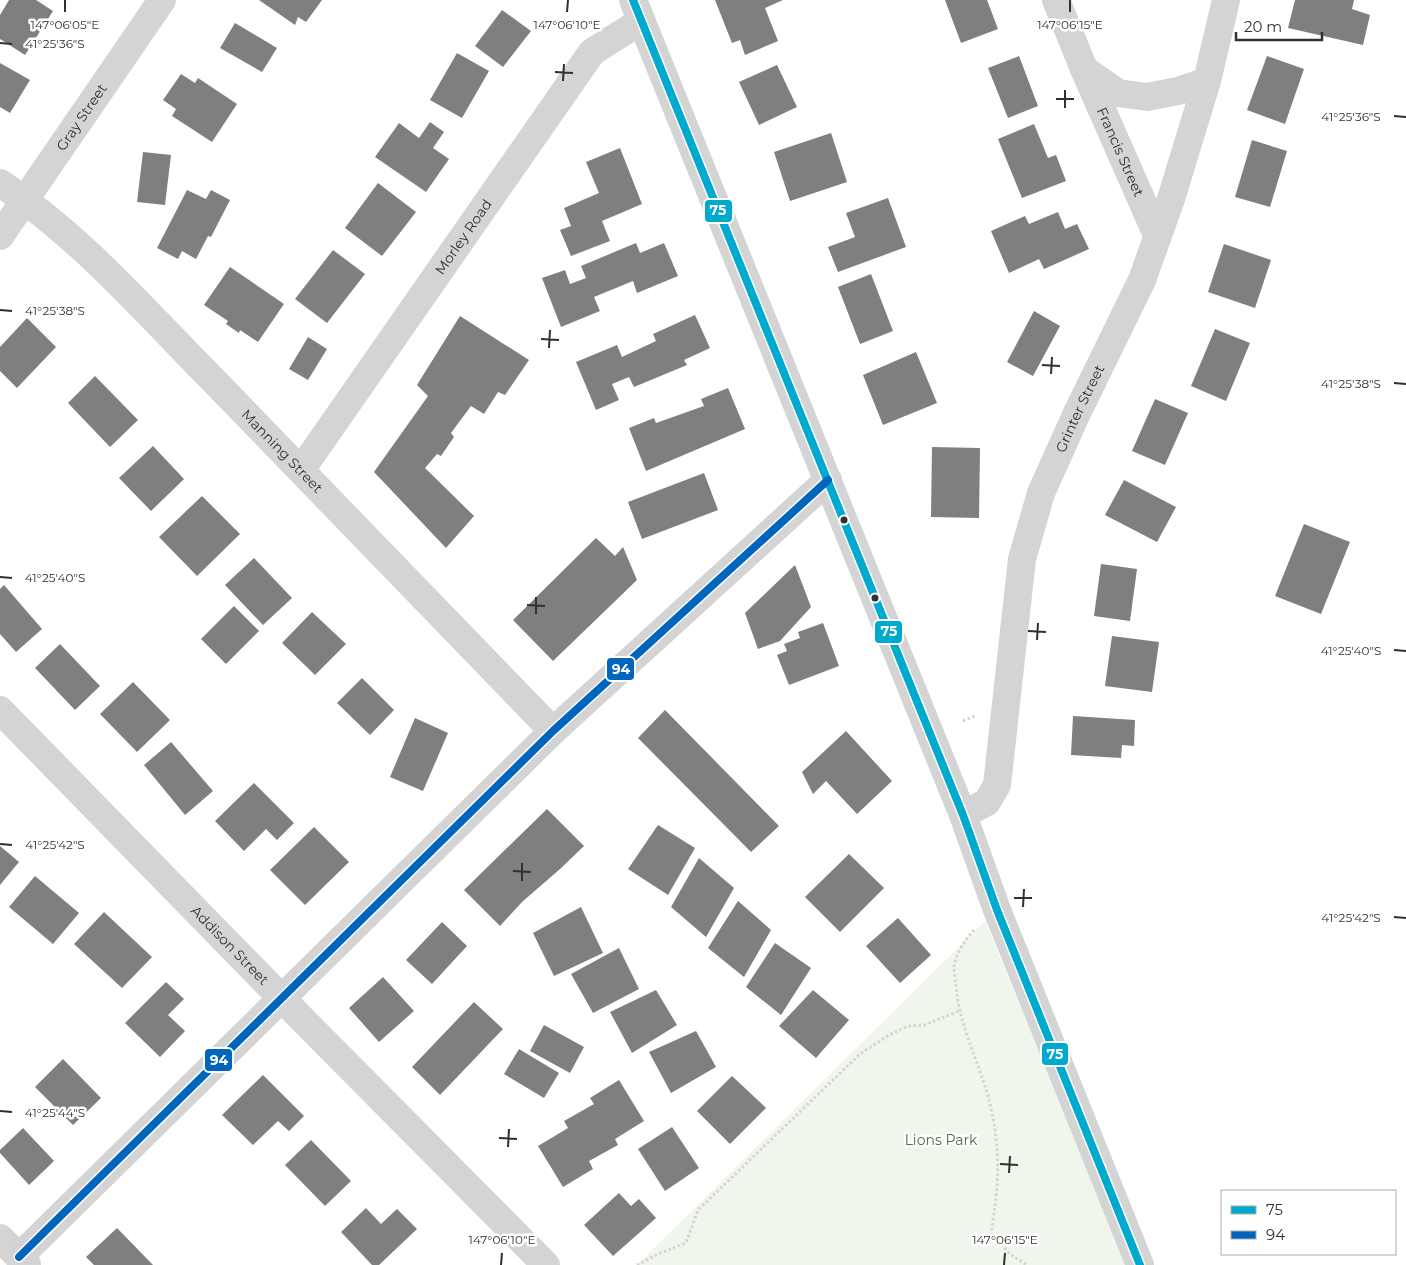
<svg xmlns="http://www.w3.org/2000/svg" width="1406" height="1265" font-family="Montserrat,sans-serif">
<rect width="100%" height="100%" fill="#fff"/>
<polygon fill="#f1f6ec" points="985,921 1128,1265 637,1265"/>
<g fill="#7f7f7f">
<polygon points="9,0 36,0 53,11 25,55 0,39 0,15"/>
<polygon points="259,0 322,0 306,22 298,17 295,25"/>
<polygon points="715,0 783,0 765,8 778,41 745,55 740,40 732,43"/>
<polygon points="945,0 987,0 998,29 961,43"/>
<polygon points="1295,0 1354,0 1352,9 1370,15 1363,45 1288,28"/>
<polygon points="502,10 531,31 503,67 475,46"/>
<polygon points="235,23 277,48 262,72 220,48"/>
<polygon points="457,53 489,71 462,118 430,100"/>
<polygon points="1019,56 1038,106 1008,118 988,68"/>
<polygon points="1267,56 1304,69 1285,124 1247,110"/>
<polygon points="0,63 30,80 10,113 0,107"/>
<polygon points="777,65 797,107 759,125 739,82"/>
<polygon points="181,74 195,83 198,78 237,104 212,142 172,116 176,109 163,100"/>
<polygon points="430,122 444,132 433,148 449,159 426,192 375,157 399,123 419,138"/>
<polygon points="1034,124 1048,158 1056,155 1066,181 1022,198 998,139"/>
<polygon points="831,133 847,182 790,201 774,152"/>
<polygon points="1252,140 1287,151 1270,207 1235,197"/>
<polygon points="620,148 642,204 602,221 610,241 571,256 560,230 571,226 564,208 599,193 586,162"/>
<polygon points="143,152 171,155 165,205 137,202"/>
<polygon points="378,183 416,212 382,256 345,228"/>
<polygon points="187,190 206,199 211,190 230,200 211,237 208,236 196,259 182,251 178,259 157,248"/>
<polygon points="888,198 906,247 838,272 828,247 855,237 846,213"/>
<polygon points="1058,212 1065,229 1077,224 1089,249 1044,269 1039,259 1009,273 991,231 1025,216 1029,224"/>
<polygon points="636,243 640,253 664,243 678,276 637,293 633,281 594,297 600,311 561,327 542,278 565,270 570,284 586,278 581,266"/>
<polygon points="1224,244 1271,260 1255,308 1208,292"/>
<polygon points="333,250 365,274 327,323 295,299"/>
<polygon points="230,267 284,304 258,342 240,330 239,333 226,324 228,321 204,305"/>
<polygon points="871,274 893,331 860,344 838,287"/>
<polygon points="1034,311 1060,326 1033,376 1007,362"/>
<polygon points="695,315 710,348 684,360 687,365 634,387 629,377 612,384 619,400 596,410 576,362 617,345 622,357 656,341 653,334"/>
<polygon points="460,316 529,360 505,395 498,392 484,414 471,406 451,433 454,437 441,456 437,454 425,468 474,516 446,548 374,472 428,396 417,385"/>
<polygon points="27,318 56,347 17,388 0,371 0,347"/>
<polygon points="1215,329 1250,343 1226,401 1191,386"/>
<polygon points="308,337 327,349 308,380 289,369"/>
<polygon points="916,352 937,403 883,425 863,375"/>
<polygon points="95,376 138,420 110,447 68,403"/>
<polygon points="728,388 745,429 646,471 629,428 654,418 656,423 704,406 701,399"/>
<polygon points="1155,399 1188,413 1165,465 1132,451"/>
<polygon points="153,446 184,479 151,511 119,478"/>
<polygon points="932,447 980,448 979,518 931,517"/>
<polygon points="704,473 718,510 642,539 628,502"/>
<polygon points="1124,480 1176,507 1157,542 1105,515"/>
<polygon points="202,496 240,534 197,576 159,537"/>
<polygon points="1304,524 1350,542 1321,614 1275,596"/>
<polygon points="596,538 615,556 623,547 637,580 553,661 513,620"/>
<polygon points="254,558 292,598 263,625 225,585"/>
<polygon points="1101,564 1137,569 1130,621 1094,616"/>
<polygon points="795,565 811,607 780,641 758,649 745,613"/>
<polygon points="4,585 42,629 16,652 0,634 0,589"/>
<polygon points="234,606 259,631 226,664 201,639"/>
<polygon points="312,612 346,644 315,675 282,643"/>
<polygon points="823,623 839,666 789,685 777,655 787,651 784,644 800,638 798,632"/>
<polygon points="1112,636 1159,642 1152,692 1105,686"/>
<polygon points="60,644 100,686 75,710 35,668"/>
<polygon points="362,678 394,710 370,735 337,703"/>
<polygon points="133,682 170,720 137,752 100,714"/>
<polygon points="665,710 779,826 751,852 638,738"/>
<polygon points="1073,716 1135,720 1134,746 1122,745 1121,758 1071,755"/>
<polygon points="415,718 448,733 423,791 390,777"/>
<polygon points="846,731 892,781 857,814 826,781 813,794 802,772"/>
<polygon points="171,742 213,791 185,815 144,765"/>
<polygon points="254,783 294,823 277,840 266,829 244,851 215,821"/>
<polygon points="547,809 584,846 560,869 522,902 500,926 464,890"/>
<polygon points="658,825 695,848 668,895 628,869"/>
<polygon points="314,827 349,862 305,905 270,870"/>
<polygon points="0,846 19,862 0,885"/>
<polygon points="849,854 884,888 840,932 805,897"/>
<polygon points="699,858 734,888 706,937 671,907"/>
<polygon points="35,876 79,913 53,944 9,907"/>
<polygon points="738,901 771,930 744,977 708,948"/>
<polygon points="581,907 603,953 554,976 533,933"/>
<polygon points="104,912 152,957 122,988 74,944"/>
<polygon points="898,918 931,955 900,983 866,946"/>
<polygon points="442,922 467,946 432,984 406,960"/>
<polygon points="775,943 811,968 781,1015 746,987"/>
<polygon points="619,948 639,989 593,1013 571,974"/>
<polygon points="383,977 414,1011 379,1042 349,1008"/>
<polygon points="166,982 184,999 168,1015 185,1031 160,1057 125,1023"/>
<polygon points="656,990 677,1025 632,1053 610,1012"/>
<polygon points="813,990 849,1020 816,1058 779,1026"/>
<polygon points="474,1002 503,1029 440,1095 412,1067"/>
<polygon points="544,1025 584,1047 570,1073 530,1051"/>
<polygon points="696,1031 716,1067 671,1093 649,1052"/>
<polygon points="519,1049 559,1073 544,1098 504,1074"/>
<polygon points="63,1059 101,1098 73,1125 35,1087"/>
<polygon points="263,1075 304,1116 289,1131 278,1121 253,1145 222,1115"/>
<polygon points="732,1076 766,1108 730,1144 697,1111"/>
<polygon points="619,1080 644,1121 615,1139 618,1145 589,1161 593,1169 563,1187 538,1146 568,1128 564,1121 594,1104 590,1098"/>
<polygon points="672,1127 699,1168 665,1191 638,1149"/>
<polygon points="23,1128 54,1161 29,1185 0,1153 0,1150"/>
<polygon points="311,1140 351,1181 325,1206 285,1165"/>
<polygon points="619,1193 631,1206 639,1199 656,1218 613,1256 584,1225"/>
<polygon points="366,1208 381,1224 397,1209 417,1229 379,1265 372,1265 341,1232"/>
<polygon points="117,1228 153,1265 94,1265 86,1257"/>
</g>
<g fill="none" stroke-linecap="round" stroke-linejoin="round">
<g stroke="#d4d4d4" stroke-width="3" stroke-dasharray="2.5 2.5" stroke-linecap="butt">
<polyline points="963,721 975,716"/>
<path d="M974 930C965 939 956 954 954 966 954 972 955 979 956 985 959 1030 984 1070 992 1113 1001 1156 998 1191 991 1234L1010 1254 1027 1265"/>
<polyline points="637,1265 658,1254 686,1243 698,1210 860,1054 889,1035 908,1026 924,1025 959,1011"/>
</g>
<g stroke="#d4d4d4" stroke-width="28">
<polyline points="633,0 963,815 997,910 1140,1265"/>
<path id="s1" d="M1056 0 1084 69 1157 235"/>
<polyline points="1085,70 1118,93 1147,97 1178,91 1207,81"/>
<path id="s2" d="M0 183C83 238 148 315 218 385 330 500 441 616 553 731"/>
<path id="s3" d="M0 236 162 0"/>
<path id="s4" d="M301 470 592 52 641 21"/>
<path id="s5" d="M0 710 303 1020 546 1265"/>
<path id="s6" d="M963 815 987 802 997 785 1022 559 1041 493 1077 413 1142 280 1171 199 1207 81 1226 0"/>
<polyline points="0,1238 27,1265"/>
<polyline points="19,1257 553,731 828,480"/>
</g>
<g stroke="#fff" stroke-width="11">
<polyline id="bus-1" points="633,0 963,815 997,910 1140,1265"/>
</g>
<g stroke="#fff" stroke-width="11">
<polyline id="bus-2" points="19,1257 553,731 828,480"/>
</g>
<use href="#bus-1" stroke="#00a9ce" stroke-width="8"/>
<use href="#bus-2" stroke="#0065bd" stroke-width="8"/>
</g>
<path fill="none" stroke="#303030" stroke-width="2" d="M65 12V0M567 12 568 0M1070 12V0M0 43 12 44M555 72 573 73M563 81 564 64M1056 99H1074M1065 108V90M1394 116 1406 117M0 310 12 311M541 339 559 340M549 348 550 330M1042 365 1060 366M1051 374 1052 357M1394 383 1406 384M0 577 12 578M527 605 545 606M536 614V597M1028 631 1046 632M1037 640 1038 623M1394 650 1406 651M0 844 12 845M513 871 531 872M522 881V863M1014 898H1032M1023 907 1024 889M1394 917 1406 918M0 1111 12 1112M499 1138 517 1139M508 1147 509 1129M1000 1164 1018 1165M1009 1173 1010 1156M501 1265 502 1253M1004 1265 1005 1253"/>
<g fill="#303030" stroke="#fff" stroke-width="2">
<circle cx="844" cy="520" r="4.5"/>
<circle cx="875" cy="598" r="4.5"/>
</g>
<g text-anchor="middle" stroke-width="5" stroke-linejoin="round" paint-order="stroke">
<g font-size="14" fill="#303030" stroke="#fff">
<text dy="5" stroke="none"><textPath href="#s3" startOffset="144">Gray Street</textPath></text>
<text dy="5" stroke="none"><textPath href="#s1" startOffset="165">Francis Street</textPath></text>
<text dy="5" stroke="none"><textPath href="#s4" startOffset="284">Morley Road</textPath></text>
<text dy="5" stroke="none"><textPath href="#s6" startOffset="436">Grinter Street</textPath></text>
<text dy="5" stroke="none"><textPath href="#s2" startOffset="390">Manning Street</textPath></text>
<text dy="5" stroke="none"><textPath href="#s5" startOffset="329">Addison Street</textPath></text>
</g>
<g font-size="14" fill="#516f3a" stroke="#fff">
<text x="941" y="1145">Lions Park</text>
</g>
</g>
<g font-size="12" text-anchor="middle" fill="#303030" stroke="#fff" stroke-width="5" stroke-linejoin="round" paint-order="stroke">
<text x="65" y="29">147°06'05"E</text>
<text x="567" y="29">147°06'10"E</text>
<text x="1070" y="29">147°06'15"E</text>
<text x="55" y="48">41°25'36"S</text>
<text x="1351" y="121">41°25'36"S</text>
<text x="55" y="315">41°25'38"S</text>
<text x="1351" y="388">41°25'38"S</text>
<text x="55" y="582">41°25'40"S</text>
<text x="1351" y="655">41°25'40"S</text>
<text x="55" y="849">41°25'42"S</text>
<text x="1351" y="922">41°25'42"S</text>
<text x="55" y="1117">41°25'44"S</text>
<text x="502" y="1244">147°06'10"E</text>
<text x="1005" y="1244">147°06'15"E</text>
</g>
<g stroke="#fff" stroke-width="2">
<rect x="704" y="199" width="29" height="24" rx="5" fill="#00a9ce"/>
<rect x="874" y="620" width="29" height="24" rx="5" fill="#00a9ce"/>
<rect x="606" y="657" width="29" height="24" rx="5" fill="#0065bd"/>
<rect x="1041" y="1042" width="28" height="24" rx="5" fill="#00a9ce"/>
<rect x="204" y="1048" width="29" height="24" rx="5" fill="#0065bd"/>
</g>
<g font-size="14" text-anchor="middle" font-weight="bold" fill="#fff">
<text x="718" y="215">75</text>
<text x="889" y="636">75</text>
<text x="621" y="674">94</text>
<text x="1055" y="1059">75</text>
<text x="219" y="1065">94</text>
</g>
<rect x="1221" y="1190" width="175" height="65" fill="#ffffff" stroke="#acacac"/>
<rect x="1231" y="1206" width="25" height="8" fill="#00a9ce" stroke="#acacac"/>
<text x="1266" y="1215" font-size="15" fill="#303030">75</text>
<rect x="1231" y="1231" width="25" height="8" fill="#0065bd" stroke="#acacac"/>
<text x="1266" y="1240" font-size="15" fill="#303030">94</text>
<path d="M1236 32v8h86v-8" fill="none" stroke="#303030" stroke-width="2.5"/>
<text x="1244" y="32" font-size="15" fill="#303030" stroke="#ffffff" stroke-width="4" paint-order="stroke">20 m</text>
</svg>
